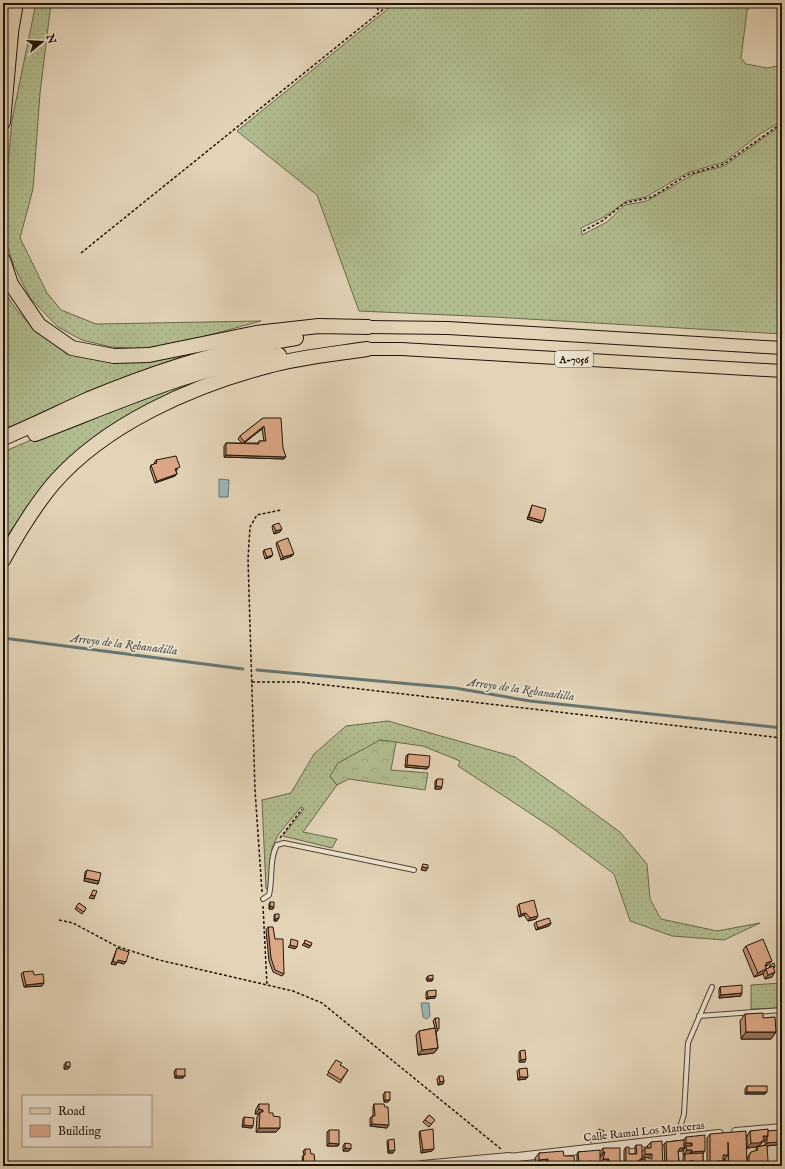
<svg xmlns="http://www.w3.org/2000/svg" width="785" height="1169" font-family="'IM FELL English',serif">
<defs>
<pattern id="grass-dots" width="8" height="8" patternUnits="userSpaceOnUse"><rect width="8" height="8" fill="#b2bd8f"/><path d="M2 2h.1M6 6h.1" fill="none" stroke="#99a27a" stroke-width="1.8" stroke-linecap="round"/></pattern>
<pattern id="forest-crowns" width="20" height="18" patternUnits="userSpaceOnUse"><rect width="20" height="18" fill="#b2bd8f"/><path d="M2 6a3 3 0 1 1 6 0M12 15a3 3 0 1 1 6 0" fill="none" stroke="#99a27a"/></pattern>
</defs>
<rect width="100%" height="100%" fill="#e3d4b7"/>
<filter id="stains"><feTurbulence type="fractalNoise" baseFrequency=".005" numOctaves="4"/><feColorMatrix values="0 0 0 0 .2 0 0 0 0 .09 0 0 0 0 .02 0 0 0 .5 -.17"/></filter>
<radialGradient id="worn" r=".72"><stop offset=".6" stop-color="#630" stop-opacity="0"/><stop offset="1" stop-color="#630" stop-opacity=".3"/></radialGradient>
<g fill="url(#grass-dots)" stroke="#69684c">
<polygon points="36,3 51,3 40,93 33,189 20,238 47,293 61,310 96,324 261,321 180,343 141,349 111,347 82,340 58,327 30,298 14,266 7,245 5,194 12,120"/>
<polygon points="395,3 752,3 747,11 741,58 746,64 767,68 782,65 782,121 760,134 724,162 687,173 646,197 627,201 604,217 581,228 582,235 607,222 625,205 647,201 694,174 724,166 782,125 782,334 494,317 359,311 317,195 237,131"/>
<path d="M3 287C9 303 22 317 35 328 83 371 123 360 182 354L181 357 131 375 3 433Z"/>
<polygon points="213,374 214,377 184,390 42,488 9,533 3,546 3,452 85,417"/>
<polygon points="388,721 515,757 565,792 620,832 647,864 650,899 661,919 717,931 760,923 724,940 672,936 630,921 614,874 551,827 458,766 460,761 423,746 380,740 330,776 337,785 303,832 337,839 332,848 283,836 304,809 301,807 278,835 272,848 269,890 266,889 262,800 291,793 314,754 346,726"/>
<polygon points="782,983 782,1008 751,1009 751,985"/>
</g>
<polygon fill="url(#forest-crowns)" stroke="#69684c" points="380,740 396,742 391,770 428,773 425,790 349,779 337,785 330,776 338,763"/>
<g fill="#98b6b8" stroke="#687572">
<polygon points="219,479 229,480 228,497 219,497"/>
<polygon points="421,1003 429,1003 430,1016 427,1019 423,1017"/>
</g>
<g fill="none" stroke-linecap="round" stroke-linejoin="round">
<g stroke="#687572" stroke-width="3">
<polyline points="3,638 243,669"/>
<polyline points="257,670 455,688 530,701 782,728"/>
</g>
<g stroke="#514434" stroke-width="6">
<g id="service">
<path d="M263 899 269 895C273 879 269 859 277 845L284 843 414 870"/>
<polyline points="699,1016 782,1010"/>
<polyline points="677,1138 684,1114 688,1043 712,987"/>
</g>
</g>
<g stroke="#514434" stroke-width="10">
<g id="minor">
<polyline points="736,1132 782,1128"/>
<polyline points="704,1141 704,1166"/>
<polyline points="620,1146 621,1166"/>
<polyline points="509,1158 719,1134"/>
</g>
</g>
<g stroke="#514434" stroke-width="12">
<polyline id="tertiary" points="422,1166 509,1158 519,1166"/>
</g>
<g stroke="#201409" stroke-width="14">
<g id="primary">
<polyline points="368,327 448,328 782,348"/>
<polyline points="367,349 401,349 782,371"/>
</g>
</g>
<g stroke="#201409" stroke-width="16">
<g id="motorway">
<polyline points="9,43 16,3"/>
<polyline points="3,122 11,33"/>
<polyline points="3,260 11,284 39,325 72,348 114,356 149,355 256,333 319,326 368,327"/>
<path d="M35 434C114 404 194 367 279 355"/>
<path d="M3 438C32 426 60 412 89 399 156 371 225 349 296 338"/>
<path d="M3 560C18 533 33 508 53 484 105 424 192 386 268 366 300 357 334 354 367 349"/>
</g>
</g>
<g stroke="#201409" stroke-width="1.5" stroke-dasharray="3 2" stroke-linecap="butt">
<polyline points="375,3 379,12"/>
<polyline points="583,231 602,221 625,203 652,197 687,175 724,164 782,123"/>
<polyline points="81,253 391,3"/>
<polyline points="252,682 300,682 782,738"/>
<polyline points="280,838 302,809"/>
<polyline points="262,892 255,790 248,559 250,527 257,515 281,510"/>
<polyline points="263,906 267,985"/>
<polyline points="59,920 73,923 116,946 159,960 293,991 322,1003 501,1149"/>
</g>
<use href="#service" stroke="#ede3d0" stroke-width="4"/>
<use href="#minor" stroke="#ede3d0" stroke-width="8"/>
<use href="#tertiary" stroke="#ede3d0" stroke-width="10"/>
<use href="#primary" stroke="#e3d4b7" stroke-width="12"/>
<use href="#motorway" stroke="#e3d4b7" stroke-width="14"/>
</g>
<g fill="#bd9074" stroke="#201409" fill-rule="evenodd">
<path d="M263 418 284 459 224 457V446L226 443H242L238 439 240 436ZM262 429 264 441H259L258 443H244Z"/>
<polygon points="156,460 178,469 176,470 177,474 175,476 155,483 150,468 151,465 155,464 154,463"/>
<polygon points="532,505 541,523 527,519 531,508"/>
<polygon points="273,525 280,532 274,534 272,527"/>
<polygon points="277,542 292,556 281,560 276,544"/>
<polygon points="264,550 273,555 271,557 265,559 263,552"/>
<polygon points="408,754 427,769 405,767 406,756"/>
<polygon points="437,779 441,789 435,789 435,781"/>
<polygon points="87,870 99,881 98,884 84,881 85,872"/>
<polygon points="270,902 273,909 269,909 269,904"/>
<polygon points="79,903 86,908 82,914 75,909"/>
<polygon points="519,904 536,919 528,921 524,915 519,917 517,907"/>
<polygon points="275,914 277,921 274,921 274,916"/>
<polygon points="536,922 551,923 549,926 536,930 534,924"/>
<polygon points="268,927 284,974 282,976 273,972 269,961 266,930"/>
<polygon points="746,946 768,965 765,967 766,969 769,968 770,965 774,969 772,977 765,979 763,974 754,977 743,950"/>
<polygon points="117,948 126,962 124,964 117,962 116,965 111,964 116,951"/>
<polygon points="23,972 42,986 24,987 21,974"/>
<polygon points="428,976 433,979 432,981 427,981 426,978"/>
<polygon points="720,987 741,996 719,998 719,990"/>
<polygon points="427,991 435,998 426,999 426,993"/>
<polygon points="745,1014 763,1018 776,1032 771,1039 741,1039 740,1021"/>
<polygon points="435,1018 438,1031 436,1031 438,1048 434,1053 418,1055 416,1035 419,1031 435,1028 433,1021"/>
<polygon points="520,1051 525,1062 519,1062 519,1053"/>
<polygon points="336,1060 340,1065 348,1070 340,1083 327,1075"/>
<polygon points="66,1062 70,1067 68,1069 64,1069 64,1065"/>
<polygon points="176,1069 183,1078 175,1078 174,1072"/>
<polygon points="519,1069 526,1079 518,1080 517,1071"/>
<polygon points="439,1076 444,1081 443,1084 438,1085 437,1079"/>
<polygon points="747,1086 765,1094 745,1094 745,1089"/>
<polygon points="385,1092 390,1100 388,1102 384,1102 383,1095"/>
<polygon points="259,1104 269,1113 276,1132 256,1132 257,1117 259,1114 255,1114 256,1109"/>
<polygon points="374,1104 385,1107 387,1128 370,1126 370,1118 372,1116 373,1116 373,1107"/>
<polygon points="429,1115 435,1120 429,1127 423,1122"/>
<polygon points="244,1117 252,1128 242,1127 243,1119"/>
<polygon points="599,1129 601,1137 600,1139 596,1137 595,1141 590,1142 590,1137 592,1135 596,1134"/>
<polygon points="329,1130 339,1144 338,1146 327,1146 327,1132"/>
<polygon points="420,1131 432,1151 421,1153 419,1133"/>
<polygon points="750,1131 768,1131 780,1135 782,1134 782,1158 781,1159 778,1143 776,1145 767,1146 766,1164 760,1166 748,1166 747,1158 751,1152 756,1151 756,1150 757,1147 765,1145 765,1141 763,1141 760,1145 756,1147 747,1148 747,1136"/>
<path d="M710 1134 747 1166H707V1138ZM725 1159V1161L722 1165H721L723 1160H724Z"/>
<path d="M686 1137 703 1153V1164L707 1166H665L664 1144 666 1142 684 1140ZM684 1148H685L683 1151V1155H685L683 1157V1162H679L678 1151H682Z"/>
<polygon points="388,1140 393,1153 388,1153 387,1142"/>
<path d="M651 1142 663 1166H624V1150L626 1147 629 1154H635V1147L636 1145 642 1152 645 1148H648L647 1146ZM642 1159H644L642 1162V1165L640 1166 638 1162 641 1160Z"/>
<polygon points="345,1143 349,1151 343,1151 343,1146"/>
<polygon points="603,1148 620,1166 606,1166 606,1164 600,1164 599,1165 589,1166 589,1164 577,1165 577,1154 578,1152 600,1151"/>
<polygon points="305,1149 311,1154 313,1164 303,1165 302,1157 304,1155 303,1151"/>
<polygon points="539,1153 564,1156 575,1166 544,1166 544,1164 536,1165 535,1158"/>
</g>
<g fill="#9a765e" stroke="#201409">
<polygon points="264,426 262,429 243,444 244,442"/>
<polygon points="226,455 286,457 284,459 224,457"/>
<polygon points="177,474 175,476 155,483 157,481"/>
<polygon points="529,517 543,521 541,523 527,519"/>
<polygon points="282,529 280,532 274,534 276,531"/>
<polygon points="294,554 292,556 281,560 283,557"/>
<polygon points="273,555 271,557 265,559 267,557"/>
<polygon points="407,765 429,767 427,769 405,767"/>
<polygon points="436,786 442,787 441,789 435,789"/>
<polygon points="422,867 428,868 426,871 421,870"/>
<polygon points="85,878 99,881 98,884 84,881"/>
<polygon points="91,895 95,896 94,899 89,898"/>
<polygon points="270,906 274,907 273,909 269,909"/>
<polygon points="526,913 524,915 519,917 521,914"/>
<polygon points="538,916 536,919 528,921 530,918"/>
<polygon points="279,918 277,921 274,921 275,919"/>
<polygon points="551,923 549,926 536,930 538,928"/>
<polygon points="304,943 311,946 309,948 302,945"/>
<polygon points="290,945 297,947 295,949 288,947"/>
<polygon points="118,960 126,962 124,964 117,962"/>
<polygon points="113,961 117,963 116,965 111,964"/>
<polygon points="772,961 768,965 766,966 764,969 766,963"/>
<polygon points="766,969 763,974 754,977 758,973"/>
<polygon points="775,972 772,977 765,979 768,975"/>
<polygon points="428,979 433,979 432,981 427,981"/>
<polygon points="44,983 42,986 24,987 26,985"/>
<polygon points="742,993 741,996 719,998 721,995"/>
<polygon points="436,996 435,998 426,999 428,997"/>
<polygon points="746,1032 776,1032 771,1039 741,1039"/>
<polygon points="438,1048 434,1053 418,1055 422,1050"/>
<polygon points="526,1059 525,1062 519,1062 521,1060"/>
<polygon points="66,1066 70,1067 68,1069 64,1069"/>
<polygon points="176,1076 185,1076 183,1078 175,1078"/>
<polygon points="520,1077 528,1077 526,1079 518,1080"/>
<polygon points="444,1081 443,1084 438,1085 440,1082"/>
<polygon points="747,1092 767,1092 765,1094 745,1094"/>
<polygon points="385,1100 390,1100 388,1102 384,1102"/>
<polygon points="259,1109 263,1110 260,1114 260,1112 259,1114 255,1114"/>
<polygon points="372,1124 389,1125 387,1128 370,1126"/>
<polygon points="244,1125 253,1126 252,1128 242,1127"/>
<polygon points="259,1128 280,1128 276,1132 256,1132"/>
<polygon points="763,1136 768,1136 765,1141 763,1141 760,1145 756,1147 747,1148 751,1143"/>
<polygon points="592,1139 596,1139 595,1141 590,1142"/>
<polygon points="780,1140 776,1145 765,1146 767,1143"/>
<polygon points="329,1143 339,1144 338,1146 327,1146"/>
<polygon points="686,1143 692,1143 689,1148 686,1146 685,1148 683,1148"/>
<polygon points="345,1148 351,1149 349,1151 343,1151"/>
<polygon points="680,1148 684,1148 682,1151 678,1151"/>
<polygon points="434,1149 432,1151 421,1153 423,1150"/>
<polygon points="395,1150 393,1153 388,1153 389,1151"/>
<polygon points="687,1150 692,1150 689,1155 683,1155"/>
<polygon points="705,1151 701,1156 689,1156 692,1152"/>
<polygon points="603,1152 605,1152 601,1157 599,1157"/>
<polygon points="645,1154 652,1154 648,1158 645,1157 644,1159 642,1159 641,1160 636,1163 638,1161 642,1158"/>
<polygon points="723,1155 728,1155 724,1160 720,1160"/>
<polygon points="548,1159 544,1164 536,1165 539,1160"/>
<polygon points="603,1159 609,1159 606,1164 600,1164"/>
<polygon points="591,1161 589,1164 577,1165 579,1163"/>
<polygon points="717,1161 723,1161 720,1166 714,1166"/>
<polygon points="768,1161 766,1164 760,1166 754,1166"/>
<polygon points="315,1162 313,1164 303,1165 304,1163"/>
<polygon points="600,1163 599,1165 589,1166 591,1164"/>
</g>
<g fill="#dca887" stroke="#201409">
<polygon points="263,418 281,418 283,448 286,457 226,455 226,443 259,444 259,441 266,441 264,426 244,442 240,436"/>
<polygon points="176,456 180,467 175,469 177,474 157,481 151,465 157,463 156,460"/>
<polygon points="532,505 546,509 543,521 529,517"/>
<polygon points="279,523 282,529 276,531 273,525"/>
<polygon points="288,538 294,554 283,557 277,542"/>
<polygon points="271,548 273,555 267,557 264,550"/>
<polygon points="408,754 430,756 429,767 407,765"/>
<polygon points="437,779 443,779 442,787 436,786"/>
<polygon points="423,864 428,865 428,868 422,867"/>
<polygon points="87,870 101,873 99,881 85,878"/>
<polygon points="93,890 97,891 95,896 91,895"/>
<polygon points="534,900 538,916 530,918 526,913 521,914 519,904"/>
<polygon points="270,902 274,902 274,907 270,906"/>
<polygon points="79,903 86,908 84,912 76,907"/>
<polygon points="275,914 279,914 279,918 275,919"/>
<polygon points="549,918 551,923 538,928 536,922"/>
<polygon points="268,927 273,927 275,939 283,939 284,974 275,970 271,958"/>
<polygon points="291,939 298,941 297,947 290,945"/>
<polygon points="763,939 772,961 766,963 767,965 765,965 766,969 773,966 775,972 768,975 766,969 758,973 746,946"/>
<polygon points="305,940 312,943 311,946 304,943"/>
<polygon points="117,948 129,952 126,962 118,960 117,963 113,961"/>
<polygon points="774,963 775,967 774,968 773,966 771,967 770,965"/>
<polygon points="33,971 34,975 43,974 44,983 26,985 23,972"/>
<polygon points="433,975 433,979 428,979 428,976"/>
<polygon points="742,985 742,993 721,995 720,987"/>
<polygon points="436,990 436,996 428,997 427,991"/>
<polygon points="763,1013 763,1018 775,1017 776,1032 746,1032 745,1014"/>
<polygon points="435,1018 439,1018 439,1029 437,1029"/>
<polygon points="435,1028 438,1048 422,1050 419,1031"/>
<polygon points="525,1050 526,1059 521,1060 520,1051"/>
<polygon points="336,1060 342,1063 340,1065 348,1070 341,1080 328,1072"/>
<polygon points="66,1062 70,1062 70,1067 66,1066"/>
<polygon points="527,1068 528,1077 520,1077 519,1069"/>
<rect x="176" y="1069" width="9" height="7"/>
<polygon points="439,1076 443,1076 444,1081 440,1082"/>
<rect x="747" y="1086" width="20" height="6"/>
<rect x="385" y="1092" width="5" height="8"/>
<polygon points="259,1104 269,1104 269,1113 273,1113 273,1116 280,1117 280,1128 259,1128 260,1112 263,1112 263,1110 259,1109"/>
<polygon points="374,1104 384,1104 385,1107 388,1107 389,1125 372,1124 372,1116 375,1116"/>
<polygon points="429,1115 435,1120 431,1124 425,1120"/>
<polygon points="244,1117 254,1118 253,1126 244,1125"/>
<polygon points="433,1129 434,1149 423,1150 420,1131"/>
<polygon points="599,1129 604,1131 601,1137 596,1134"/>
<polygon points="768,1129 768,1136 763,1136 764,1140 759,1143 751,1143 750,1131"/>
<polygon points="329,1130 339,1130 339,1144 329,1143"/>
<polygon points="779,1130 780,1135 782,1134 782,1153 780,1140 778,1141 778,1142 767,1143 767,1138 768,1136 768,1131"/>
<polygon points="746,1131 747,1166 729,1166 728,1142 728,1155 723,1155 723,1161 717,1161 717,1165 725,1165 725,1161 728,1161 728,1166 710,1166 710,1134"/>
<polygon points="596,1134 596,1139 592,1139 592,1135"/>
<polygon points="705,1135 705,1151 692,1152 692,1150 687,1150 686,1146 692,1146 692,1143 686,1143 686,1137"/>
<polygon points="394,1139 395,1150 389,1151 388,1140"/>
<polygon points="684,1140 684,1148 680,1148 678,1151 679,1162 685,1162 685,1154 703,1153 703,1164 695,1164 694,1161 689,1161 685,1166 667,1166 666,1142"/>
<polygon points="662,1141 663,1166 645,1166 645,1157 652,1159 652,1154 645,1154 645,1148 651,1148 651,1142"/>
<polygon points="345,1143 351,1144 351,1149 345,1148"/>
<polygon points="636,1145 642,1145 642,1158 638,1161 638,1163 628,1164 626,1166 626,1147 629,1147 629,1154 637,1154"/>
<polygon points="767,1145 768,1161 754,1166 749,1166 749,1156 751,1152 758,1150 757,1147"/>
<polygon points="603,1148 620,1148 620,1166 609,1166 609,1159 603,1159 605,1152 603,1152"/>
<polygon points="305,1149 310,1149 311,1154 314,1154 315,1162 304,1163 303,1155 305,1155"/>
<polygon points="600,1150 600,1163 591,1164 591,1161 579,1163 578,1152"/>
<polygon points="563,1151 564,1156 574,1156 575,1166 564,1166 564,1165 549,1166 548,1159 539,1160 539,1153"/>
<polygon points="689,1161 694,1161 695,1164 706,1164 707,1166 689,1166"/>
<polygon points="121,1163 132,1164 131,1166 121,1166"/>
<polygon points="639,1163 640,1166 628,1166 628,1164"/>
</g>
<g text-anchor="middle" stroke-width="3.5" stroke-linejoin="round" paint-order="stroke">
<rect fill="#ede3d0" stroke="#5e5245" stroke-width="1" x="555" y="351" width="38" height="16" rx="3"/>
<g font-size="10" font-weight="bold" fill="#201409">
<text x="574" y="363">A-7056</text>
</g>
<g font-size="11" fill="#201409" stroke="#ede3d0">
<text transform="translate(644 1131) rotate(-6)" y="4">Calle Ramal Los Manceras</text>
</g>
<g font-size="12" font-style="italic" fill="#4a4d46" stroke="#ede3d0">
<text transform="translate(124 644) rotate(7)" y="4">Arroyo de la Rebanadilla</text>
<text transform="translate(521 689) rotate(8)" y="4">Arroyo de la Rebanadilla</text>
</g>
</g>
<rect width="785" height="1169" fill="none" stroke="#e3d4b7" stroke-width="16"/>
<rect x="4" y="4" width="777" height="1161" fill="none" stroke="#201409" stroke-width="2"/>
<rect x="8" y="8" width="769" height="1153" fill="none" stroke="#201409"/>
<rect x="22" y="1095" width="130" height="52" fill="#ede3d0" stroke="#9b9080"/>
<rect x="30" y="1108" width="20" height="6" fill="#e3d4b7" stroke="#9b9080"/>
<text x="58" y="1115" font-size="12" fill="#201409">Road</text>
<rect x="30" y="1125" width="20" height="12" fill="#dca887" stroke="#9b9080"/>
<text x="58" y="1135" font-size="12" fill="#201409">Building</text>
<g transform="translate(42 42) rotate(72)" stroke="#ede3d0" stroke-width="3" paint-order="stroke">
<path d="M0-3L7 15L0 10L-7 15Z" fill="#201409"/>
<text y="-6" font-size="11" font-weight="bold" text-anchor="middle" fill="#201409">N</text>
</g>
<rect width="100%" height="100%" filter="url(#stains)"/>
<rect width="100%" height="100%" fill="url(#worn)"/>
</svg>
